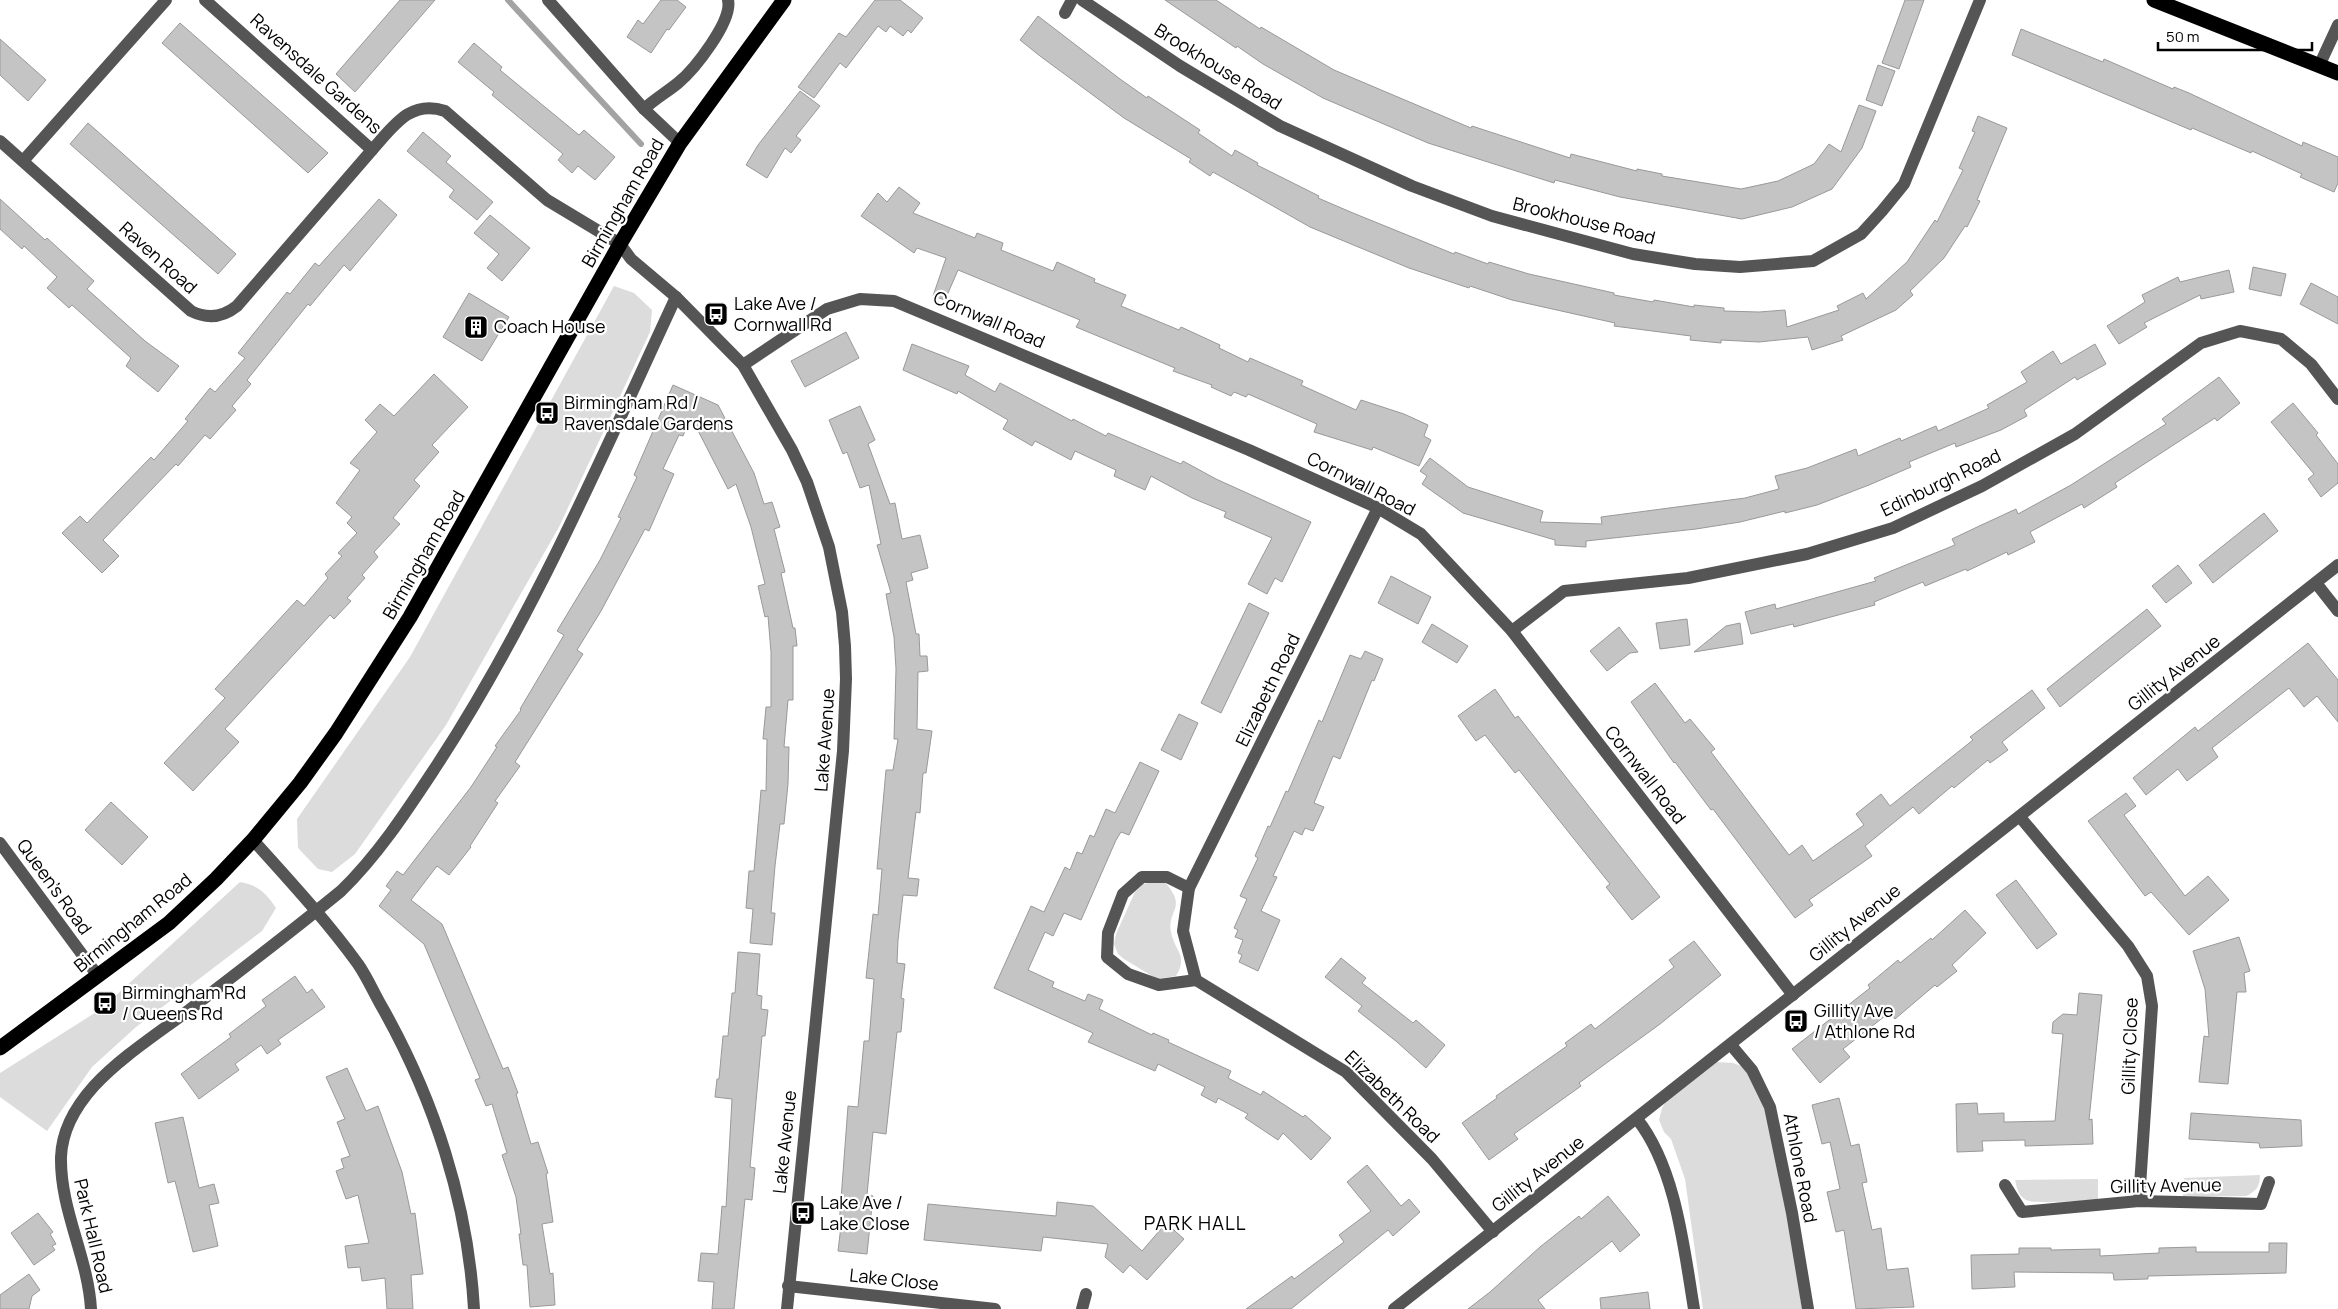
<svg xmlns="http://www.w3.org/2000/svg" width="2338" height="1309" font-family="Manrope,sans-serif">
<rect width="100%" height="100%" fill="#fff"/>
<g fill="#dcdcdc">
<polygon points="614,286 634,293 652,310 650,332 559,527 446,725 355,854 332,872 318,869 298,848 297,819 410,657"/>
<path d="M1157 881 1165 882C1188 909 1167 909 1171 932 1174 950 1189 956 1176 976L1157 979 1124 959 1118 954 1114 944 1116 934 1135 892 1143 884Z"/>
<path d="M240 882C258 885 266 893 276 908L262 931 136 1027 92 1067 47 1131 0 1097V1073L101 1009Z"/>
<polygon points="1717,1062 1733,1063 1752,1070 1761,1088 1785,1198 1802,1309 1703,1309 1685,1179 1671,1139 1664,1132 1659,1120 1662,1108 1670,1095"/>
<path d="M2260 1175C2260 1187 2256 1191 2246 1196L2183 1197 2184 1178Z"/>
<path d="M2098 1179V1200C2084 1200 2035 1205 2026 1200 2018 1196 2017 1188 2015 1180Z"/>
</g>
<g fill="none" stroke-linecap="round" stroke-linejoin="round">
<polyline stroke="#a3a3a3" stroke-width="6" points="508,0 641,144"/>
</g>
<g fill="#c4c4c4" stroke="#999">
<polygon points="400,0 435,0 355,92 336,74"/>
<polygon points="661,0 677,0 686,7 669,30 667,29 651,53 627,37 638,20 643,24"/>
<polygon points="875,0 900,0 923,18 911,33 908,30 903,36 890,26 886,32 878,26 846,68 840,63 814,98 798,87 839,33 846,37"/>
<polygon points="1165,0 1216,0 1260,29 1261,27 1334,70 1471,128 1472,126 1570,158 1571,154 1637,171 1637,169 1662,174 1662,176 1741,189 1778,181 1814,164 1829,144 1841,152 1859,105 1876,111 1862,148 1832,189 1792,207 1742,219 1620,197 1555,180 1554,183 1428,143 1323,98 1263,64 1237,46 1236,48"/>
<polygon points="1905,0 1924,0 1899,69 1882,63"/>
<polygon points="1038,16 1120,79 1147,98 1148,96 1200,130 1198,133 1232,156 1235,150 1258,163 1257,165 1319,196 1318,198 1353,213 1454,254 1455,252 1488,264 1489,262 1529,274 1614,293 1614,295 1653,302 1654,300 1694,307 1694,305 1724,308 1724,311 1759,312 1785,310 1787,327 1839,310 1837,306 1863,293 1866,299 1907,262 1935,220 1937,222 1963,170 1959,168 1975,132 1972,131 1978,116 2007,128 1977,200 1980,201 1967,227 1965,226 1944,258 1910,291 1913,295 1896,310 1841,336 1843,340 1812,350 1808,337 1759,342 1721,340 1721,343 1690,340 1691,336 1614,326 1615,323 1512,300 1470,286 1469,288 1409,268 1310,227 1213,172 1210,176 1189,162 1191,159 1124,118 1040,56 1020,40"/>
<polygon points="180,23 328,153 308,173 162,43"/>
<polygon points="2021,29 2103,62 2104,59 2173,89 2174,87 2189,93 2302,146 2303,142 2338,157 2338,183 2334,192 2300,177 2302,174 2252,151 2251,153 2192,128 2191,130 2012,55"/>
<polygon points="0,39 46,80 28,101 0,75"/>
<polygon points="474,43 502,67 500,70 579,135 584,130 615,157 595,180 578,166 572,173 558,160 563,154 492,95 494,92 458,62"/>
<polygon points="1878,65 1895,71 1882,106 1866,100"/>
<polygon points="800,91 820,106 796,136 801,140 791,153 785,148 767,178 746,165 758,145"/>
<polygon points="88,123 236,254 218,274 70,144"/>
<polygon points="423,132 451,156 446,162 493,202 477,220 449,197 454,190 407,151"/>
<polygon points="899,187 920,203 913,213 975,238 977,233 1003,243 1001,250 1053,271 1057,262 1095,279 1094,282 1126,295 1121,306 1179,330 1181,327 1220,345 1219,348 1248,362 1250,358 1303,381 1301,385 1356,410 1361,400 1404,414 1428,425 1424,436 1431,440 1419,466 1373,447 1372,450 1314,432 1317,424 1248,394 1246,397 1234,392 1231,396 1211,387 1212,385 1173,371 1175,368 1076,327 1080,320 958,270 945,300 933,296 946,258 917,248 914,253 861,216 878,193 887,202"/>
<polygon points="0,199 45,240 47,238 94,281 87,289 145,341 179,366 158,392 126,366 131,358 72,305 69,308 47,288 57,277 24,246 22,249 0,229"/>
<polygon points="379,199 397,215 350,271 344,265 310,306 308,304 247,380 251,384 232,406 236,410 210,439 205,435 178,466 176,464 103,540 119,556 102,573 62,533 80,516 87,523 151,457 154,460 188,421 185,419 210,388 215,392 245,358 238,353 287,292 290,294 315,263 319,266"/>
<polygon points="490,215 530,248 502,281 487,268 499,254 474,233"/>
<polygon points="2253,267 2286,274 2281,296 2249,289"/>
<polygon points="2229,270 2234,292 2201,299 2200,295 2144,323 2147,327 2119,344 2107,326 2145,302 2142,295 2178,277 2180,282"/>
<polygon points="2311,283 2338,297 2338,324 2300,304"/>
<polygon points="469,293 509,317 482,361 443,337"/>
<polygon points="846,332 859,358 805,387 791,361"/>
<polygon points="912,344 969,366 965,375 995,392 1000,383 1072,421 1073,419 1106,436 1108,433 1181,464 1183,461 1216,479 1311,522 1282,582 1275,578 1267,594 1248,584 1272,538 1224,517 1226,512 1192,498 1151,476 1145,490 1114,476 1116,470 1075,451 1071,460 1035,441 1032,446 1003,429 1008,420 958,391 957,394 903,370"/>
<polygon points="2095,344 2106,364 2077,380 2075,377 2024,410 2027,416 2001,430 1956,447 1955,443 1909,462 1911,467 1869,485 1817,505 1785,513 1785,511 1740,522 1696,529 1586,541 1586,547 1555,545 1555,540 1463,513 1422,484 1427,476 1420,471 1430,458 1468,487 1543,511 1540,522 1602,524 1601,517 1745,498 1779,489 1775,476 1807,468 1856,449 1858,456 1900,438 1901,441 1936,426 1938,431 1989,408 1987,405 2027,382 2021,372 2053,351 2061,364"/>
<polygon points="434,374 468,407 432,445 439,452 414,480 420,486 393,518 400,524 374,552 378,557 362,575 365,578 347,598 351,601 334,619 330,615 225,729 239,742 193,791 164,763 225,698 215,689 297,600 304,606 328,578 325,574 342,556 338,553 357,533 347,523 352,517 336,503 360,470 350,463 377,432 365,420 380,404 394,416"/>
<polygon points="2219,377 2240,403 2217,421 2215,418 2115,483 2117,487 2084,508 2082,504 2030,532 2035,542 2008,555 2007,552 1967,571 1966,569 1925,586 1923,582 1874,602 1875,605 1794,627 1793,624 1751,634 1745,612 1775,604 1776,609 1876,581 1874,578 1955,545 1952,539 1975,528 2016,509 2018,514 2071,485 2166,424 2162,419"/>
<polygon points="673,385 718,405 754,473 764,504 772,502 780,527 774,529 785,572 781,573 793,628 795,628 797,646 793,646 793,700 788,700 784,747 789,747 788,784 784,824 780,824 775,866 771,913 775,913 772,945 750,943 753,909 746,908 749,871 754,871 761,790 766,791 767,739 763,739 766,707 771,707 771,652 768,616 765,617 758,586 765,584 751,527 736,484 728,489 691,417 683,436 679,435 663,469 674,474 649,531 645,529 601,611 577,650 583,654 515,762 520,766 495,801 498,803 470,846 471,847 449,875 437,866 411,900 442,924 503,1069 508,1067 518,1093 516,1094 531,1144 538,1142 548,1173 546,1174 553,1222 542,1224 550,1274 553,1273 555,1305 530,1307 527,1265 523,1265 519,1234 521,1234 516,1197 502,1155 507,1153 492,1104 486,1106 475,1080 480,1078 424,944 379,906 391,890 386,886 397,871 403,875 471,787 497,747 495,746 521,710 520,709 564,635 557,631 600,560 621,518 618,517 637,477 634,475"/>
<polygon points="2293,403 2318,433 2316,435 2338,464 2338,483 2321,497 2308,479 2314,474 2271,422"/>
<polygon points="860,406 875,440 868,444 890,504 895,503 902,539 920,535 928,568 911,573 913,580 906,582 916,634 919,634 920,656 927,656 928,671 918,672 917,729 932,731 926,773 923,773 920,813 916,812 908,878 919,879 917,896 903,895 898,940 897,963 905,964 901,998 904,999 901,1032 897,1032 886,1134 873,1132 867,1195 873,1196 867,1254 838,1251 841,1226 839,1226 848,1106 858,1107 864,1041 869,1041 874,979 866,978 873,914 878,915 882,869 877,869 886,770 893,770 898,739 894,739 896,669 894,637 886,594 891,593 877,545 881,544 869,485 860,488 847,452 843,454 829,420"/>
<polygon points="2264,513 2278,531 2213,583 2199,565"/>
<polygon points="2178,565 2192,583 2166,603 2152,586"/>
<polygon points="1391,576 1431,597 1418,624 1378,603"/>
<polygon points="1249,603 1269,613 1221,713 1201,703"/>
<polygon points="2147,609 2161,626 2060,707 2047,689"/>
<polygon points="1687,619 1690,645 1660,649 1656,623"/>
<polygon points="1740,623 1743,644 1694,652 1726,626"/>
<polygon points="1432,624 1468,646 1457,663 1422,642"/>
<polygon points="1619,627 1638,652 1630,653 1607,671 1590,651"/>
<polygon points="2308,643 2338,680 2338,722 2317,696 2304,707 2289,688 2212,748 2218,757 2187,781 2178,769 2146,795 2133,778 2195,727 2198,731"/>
<polygon points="1365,651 1383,659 1374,681 1372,680 1340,759 1333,756 1314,803 1324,807 1313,831 1305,828 1302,835 1294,831 1273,876 1277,877 1261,911 1280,920 1258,971 1239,962 1242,955 1238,953 1243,940 1235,937 1238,930 1234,928 1247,899 1240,896 1258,858 1255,856 1268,826 1270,827 1286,791 1288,792 1319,720 1322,722 1350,655 1361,659"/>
<polygon points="1655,683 1685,723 1690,719 1715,749 1711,752 1789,855 1802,845 1813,861 1864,825 1856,814 1881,794 1890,806 1973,740 1970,737 2032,690 2045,708 2002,742 2008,750 1990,763 1988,760 1954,788 1952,786 1919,814 1913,807 1865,846 1872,856 1809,900 1813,905 1795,918 1713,809 1711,810 1675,762 1674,763 1631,702"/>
<polygon points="1495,689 1515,718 1518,716 1660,897 1632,920 1606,887 1610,884 1519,770 1515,773 1485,735 1476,741 1458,716"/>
<polygon points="1179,714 1198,723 1181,760 1161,750"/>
<polygon points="1140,762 1159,771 1129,835 1121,832 1116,840 1081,920 1064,913 1053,936 1045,932 1028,970 1054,982 1052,987 1085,1001 1088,994 1103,1000 1099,1009 1152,1035 1153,1033 1169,1040 1168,1042 1231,1071 1228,1078 1261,1095 1263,1091 1303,1117 1305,1115 1331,1138 1311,1160 1283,1133 1278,1140 1245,1118 1248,1114 1218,1098 1216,1103 1201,1095 1205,1087 1158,1064 1155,1071 1088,1042 1093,1033 994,988 1031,906 1044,912 1065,867 1070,870 1077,852 1082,854 1090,835 1094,837 1106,809 1115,813"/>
<polygon points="2126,793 2136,806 2124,815 2185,896 2208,876 2229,900 2189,935 2151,892 2145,896 2088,821"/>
<polygon points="111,802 148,837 122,865 85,830"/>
<polygon points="2016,880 2057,934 2037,949 1996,895"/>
<polygon points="1965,910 1986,933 1952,965 1957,971 1937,987 1935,985 1895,1019 1890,1012 1843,1049 1850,1057 1820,1083 1792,1049 1870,988 1868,985 1898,960 1900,963 1931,938 1932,940"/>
<polygon points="2239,937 2250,971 2244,973 2246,992 2237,992 2228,1084 2199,1082 2204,1036 2209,1037 2205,989 2193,951"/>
<polygon points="1694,941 1721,975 1660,1024 1579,1083 1581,1086 1514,1134 1518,1139 1489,1160 1462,1123 1497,1098 1496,1096 1567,1046 1565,1043 1591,1024 1595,1029 1632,1000 1674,967 1669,960"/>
<polygon points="738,952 760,954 757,995 762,996 761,1009 768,1010 765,1036 762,1036 750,1167 755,1168 752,1200 745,1199 734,1309 712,1309 714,1282 698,1281 701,1253 718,1254 722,1206 726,1207 732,1099 715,1097 717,1079 719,1079 723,1036 728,1036 732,993 735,993"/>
<polygon points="1341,958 1366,978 1362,983 1413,1023 1416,1020 1445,1045 1426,1068 1397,1042 1358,1011 1362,1006 1325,977"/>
<polygon points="295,976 307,993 312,989 325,1007 278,1040 281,1044 267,1054 261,1045 235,1064 239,1070 199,1099 181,1074 231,1037 229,1034 266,1006 262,1000"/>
<polygon points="2079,993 2102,995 2089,1120 2092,1119 2093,1144 2025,1146 2025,1140 1982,1141 1983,1151 1957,1152 1956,1104 1977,1103 1978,1114 2004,1113 2004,1122 2055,1121 2063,1034 2052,1033 2053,1022 2063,1014 2077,1015"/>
<polygon points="347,1068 366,1111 378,1106 402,1172 411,1214 415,1213 423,1274 411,1275 413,1309 387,1309 385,1278 362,1281 360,1267 348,1268 345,1246 369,1243 358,1195 346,1199 336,1171 344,1168 341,1159 350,1156 337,1122 345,1119 326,1077"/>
<polygon points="1839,1098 1851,1146 1859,1144 1867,1182 1862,1183 1872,1230 1881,1228 1887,1270 1908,1268 1914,1307 1856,1309 1844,1230 1836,1232 1827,1192 1840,1189 1830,1142 1822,1144 1812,1105"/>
<polygon points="2191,1113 2301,1120 2302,1146 2260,1148 2259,1143 2189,1139"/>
<polygon points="183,1117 199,1188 214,1184 219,1203 209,1205 218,1246 193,1252 175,1181 168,1183 155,1123"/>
<polygon points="1367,1165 1401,1206 1409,1199 1420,1212 1393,1236 1388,1230 1291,1309 1246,1309 1292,1276 1294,1279 1344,1242 1339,1235 1371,1211 1347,1182"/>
<polygon points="1608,1196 1640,1235 1620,1252 1612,1241 1538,1300 1545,1309 1468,1309 1490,1292 1540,1247 1579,1216 1581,1219"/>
<polygon points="1057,1202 1093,1206 1142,1251 1166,1223 1184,1239 1147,1280 1130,1265 1123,1273 1105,1257 1108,1244 1043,1237 1041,1251 924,1240 928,1204 1056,1216"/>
<polygon points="38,1213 53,1232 50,1234 56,1244 52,1246 55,1250 34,1265 11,1233"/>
<polygon points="2269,1243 2287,1243 2286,1273 2148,1276 2148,1279 2114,1280 2113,1273 2014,1272 2015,1287 1972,1289 1971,1255 2019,1254 2019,1248 2051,1248 2051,1250 2100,1249 2100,1256 2159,1253 2159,1248 2196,1247 2196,1252 2269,1252"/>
<polygon points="29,1274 40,1290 32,1296 29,1309 0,1309 0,1295"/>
<polygon points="1648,1292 1650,1309 1601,1309 1600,1298"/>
</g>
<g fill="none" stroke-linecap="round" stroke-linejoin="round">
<g stroke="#555" stroke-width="12">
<path d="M205 0 372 150C393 127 410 99 445 111L547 200 620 244 631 259 676 297 743 365 792 450 807 482 829 547 842 612 845 646 846 679 843 751 787 1309"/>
<polyline points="548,0 644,109 680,143"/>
<polyline points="1082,0 1180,66 1280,126 1412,186 1492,216 1633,254 1695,264 1740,267 1813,261 1861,234 1882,211 1904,184 1980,0"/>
<polyline points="1065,13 1072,0"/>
<polyline points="2319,66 2338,25"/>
<path d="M644 109C655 99 667 92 678 83 694 70 733 21 728 0"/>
<path d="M0 141 191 311C207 319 222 318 237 306L372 150"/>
<polyline points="23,161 166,0"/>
<polyline points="743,365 827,309 860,299 894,301 1249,450 1378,508 1421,534 1512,631 1793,995"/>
<polyline points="1378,508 1189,888 1183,931 1196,980 1346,1072 1432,1159 1493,1232"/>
<polyline points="2316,583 2338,611"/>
<polyline points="1512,631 1564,591 1688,578 1807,554 1893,528 1982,486 2075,434 2201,343 2240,331 2281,339 2311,364 2338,399"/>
<polyline points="2020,817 2128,946 2147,976 2152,1006 2139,1201"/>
<path d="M253 840C289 880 326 920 358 964 367 977 374 993 382 1007 434 1099 468 1203 474 1309"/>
<polyline points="0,843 98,976"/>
<polyline points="1189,888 1167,877 1142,877 1123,894 1108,933 1107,957 1128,974 1159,985 1196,980"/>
<polyline points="1731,1045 1752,1070 1770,1107 1792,1213 1808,1309"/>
<path d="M1637 1119C1676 1168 1684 1249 1694 1309"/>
<polyline points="2005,1185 2022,1212 2139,1201 2261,1204 2269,1182"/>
<polyline points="788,1286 995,1309"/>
<path d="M91 1309C88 1257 60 1210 61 1157 62 1130 76 1106 94 1086 121 1057 157 1034 189 1010 240 971 291 932 341 891 379 854 408 809 437 765 533 618 602 456 676 297"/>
<polyline points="1082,1309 1086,1294"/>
<polyline points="1394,1309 2338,565"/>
</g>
<g stroke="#000" stroke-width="15">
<polyline points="2154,0 2338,73"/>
<polyline points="0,1048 169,923 216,879 253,840 300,783 336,733 410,617 620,244 680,143 784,0"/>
</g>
</g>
<defs>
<g id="bus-square" transform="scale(1.25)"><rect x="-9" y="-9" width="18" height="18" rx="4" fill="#000" stroke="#fff"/><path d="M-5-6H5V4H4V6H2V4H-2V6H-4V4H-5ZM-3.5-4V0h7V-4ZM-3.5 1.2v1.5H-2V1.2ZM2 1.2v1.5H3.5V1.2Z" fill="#fff"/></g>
<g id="building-square" transform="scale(1.25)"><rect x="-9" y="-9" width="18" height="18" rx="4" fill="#000" stroke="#fff"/><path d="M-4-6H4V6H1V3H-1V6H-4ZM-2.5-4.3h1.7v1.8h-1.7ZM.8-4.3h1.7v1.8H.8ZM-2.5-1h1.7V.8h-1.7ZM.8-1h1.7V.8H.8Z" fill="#fff"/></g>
</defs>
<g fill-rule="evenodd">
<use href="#bus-square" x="716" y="314"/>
<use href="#building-square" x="476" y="327"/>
<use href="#bus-square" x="547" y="413"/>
<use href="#bus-square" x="105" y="1003"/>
<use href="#bus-square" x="1796" y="1021"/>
<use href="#bus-square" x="803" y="1213"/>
</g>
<g text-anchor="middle" stroke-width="4.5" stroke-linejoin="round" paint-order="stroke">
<g font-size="18" fill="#000" stroke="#fff">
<text transform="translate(1218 67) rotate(32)" y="6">Brookhouse Road</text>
<text transform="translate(316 74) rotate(42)" y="6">Ravensdale Gardens</text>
<text transform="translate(623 203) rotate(-60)" y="6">Birmingham Road</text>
<text transform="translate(1584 221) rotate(14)" y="6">Brookhouse Road</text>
<text transform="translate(158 258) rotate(42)" y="6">Raven Road</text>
<text transform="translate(989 320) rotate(23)" y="6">Cornwall Road</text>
<text transform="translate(1941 483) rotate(-26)" y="6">Edinburgh Road</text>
<text transform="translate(1361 484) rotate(27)" y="6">Cornwall Road</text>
<text transform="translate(424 555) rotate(-60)" y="6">Birmingham Road</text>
<text transform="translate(2174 673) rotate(-38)" y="6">Gillity Avenue</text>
<text transform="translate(1268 690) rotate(-64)" y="6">Elizabeth Road</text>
<text transform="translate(825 740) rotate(-86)" y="6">Lake Avenue</text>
<text transform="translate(1645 775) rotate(52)" y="6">Cornwall Road</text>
<text transform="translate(54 887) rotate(54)" y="6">Queen's Road</text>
<text transform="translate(133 923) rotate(-39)" y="6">Birmingham Road</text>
<text transform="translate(1855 923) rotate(-39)" y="6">Gillity Avenue</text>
<text transform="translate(2130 1046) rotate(-88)" y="6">Gillity Close</text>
<text transform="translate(1392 1097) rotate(44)" y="6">Elizabeth Road</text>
<text transform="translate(785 1142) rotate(-84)" y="6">Lake Avenue</text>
<text transform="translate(1800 1168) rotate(79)" y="6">Athlone Road</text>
<text transform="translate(1538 1174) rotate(-38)" y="6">Gillity Avenue</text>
<text transform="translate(2166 1186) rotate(-1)" y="6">Gillity Avenue</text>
<text transform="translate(93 1236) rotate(77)" y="6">Park Hall Road</text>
<text transform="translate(894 1280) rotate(6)" y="6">Lake Close</text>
</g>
<g font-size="18" fill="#000" stroke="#fff" text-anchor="start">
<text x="734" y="310">Lake Ave /<tspan x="734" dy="21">Cornwall Rd</tspan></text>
<text x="494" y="333">Coach House</text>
<text x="564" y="409">Birmingham Rd /<tspan x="564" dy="21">Ravensdale Gardens</tspan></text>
<text x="122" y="999">Birmingham Rd<tspan x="122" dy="21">/ Queens Rd</tspan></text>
<text x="1814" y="1017">Gillity Ave<tspan x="1814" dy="21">/ Athlone Rd</tspan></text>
<text x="820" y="1209">Lake Ave /<tspan x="820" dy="21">Lake Close</tspan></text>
</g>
<g font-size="19" letter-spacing="1" fill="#000" stroke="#fff">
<text x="1195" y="1230">PARK HALL</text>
</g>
</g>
<path d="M2158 42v8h154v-8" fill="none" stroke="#000000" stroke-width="2.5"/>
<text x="2166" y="42" font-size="15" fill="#000000" stroke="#ffffff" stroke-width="4" paint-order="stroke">50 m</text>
</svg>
